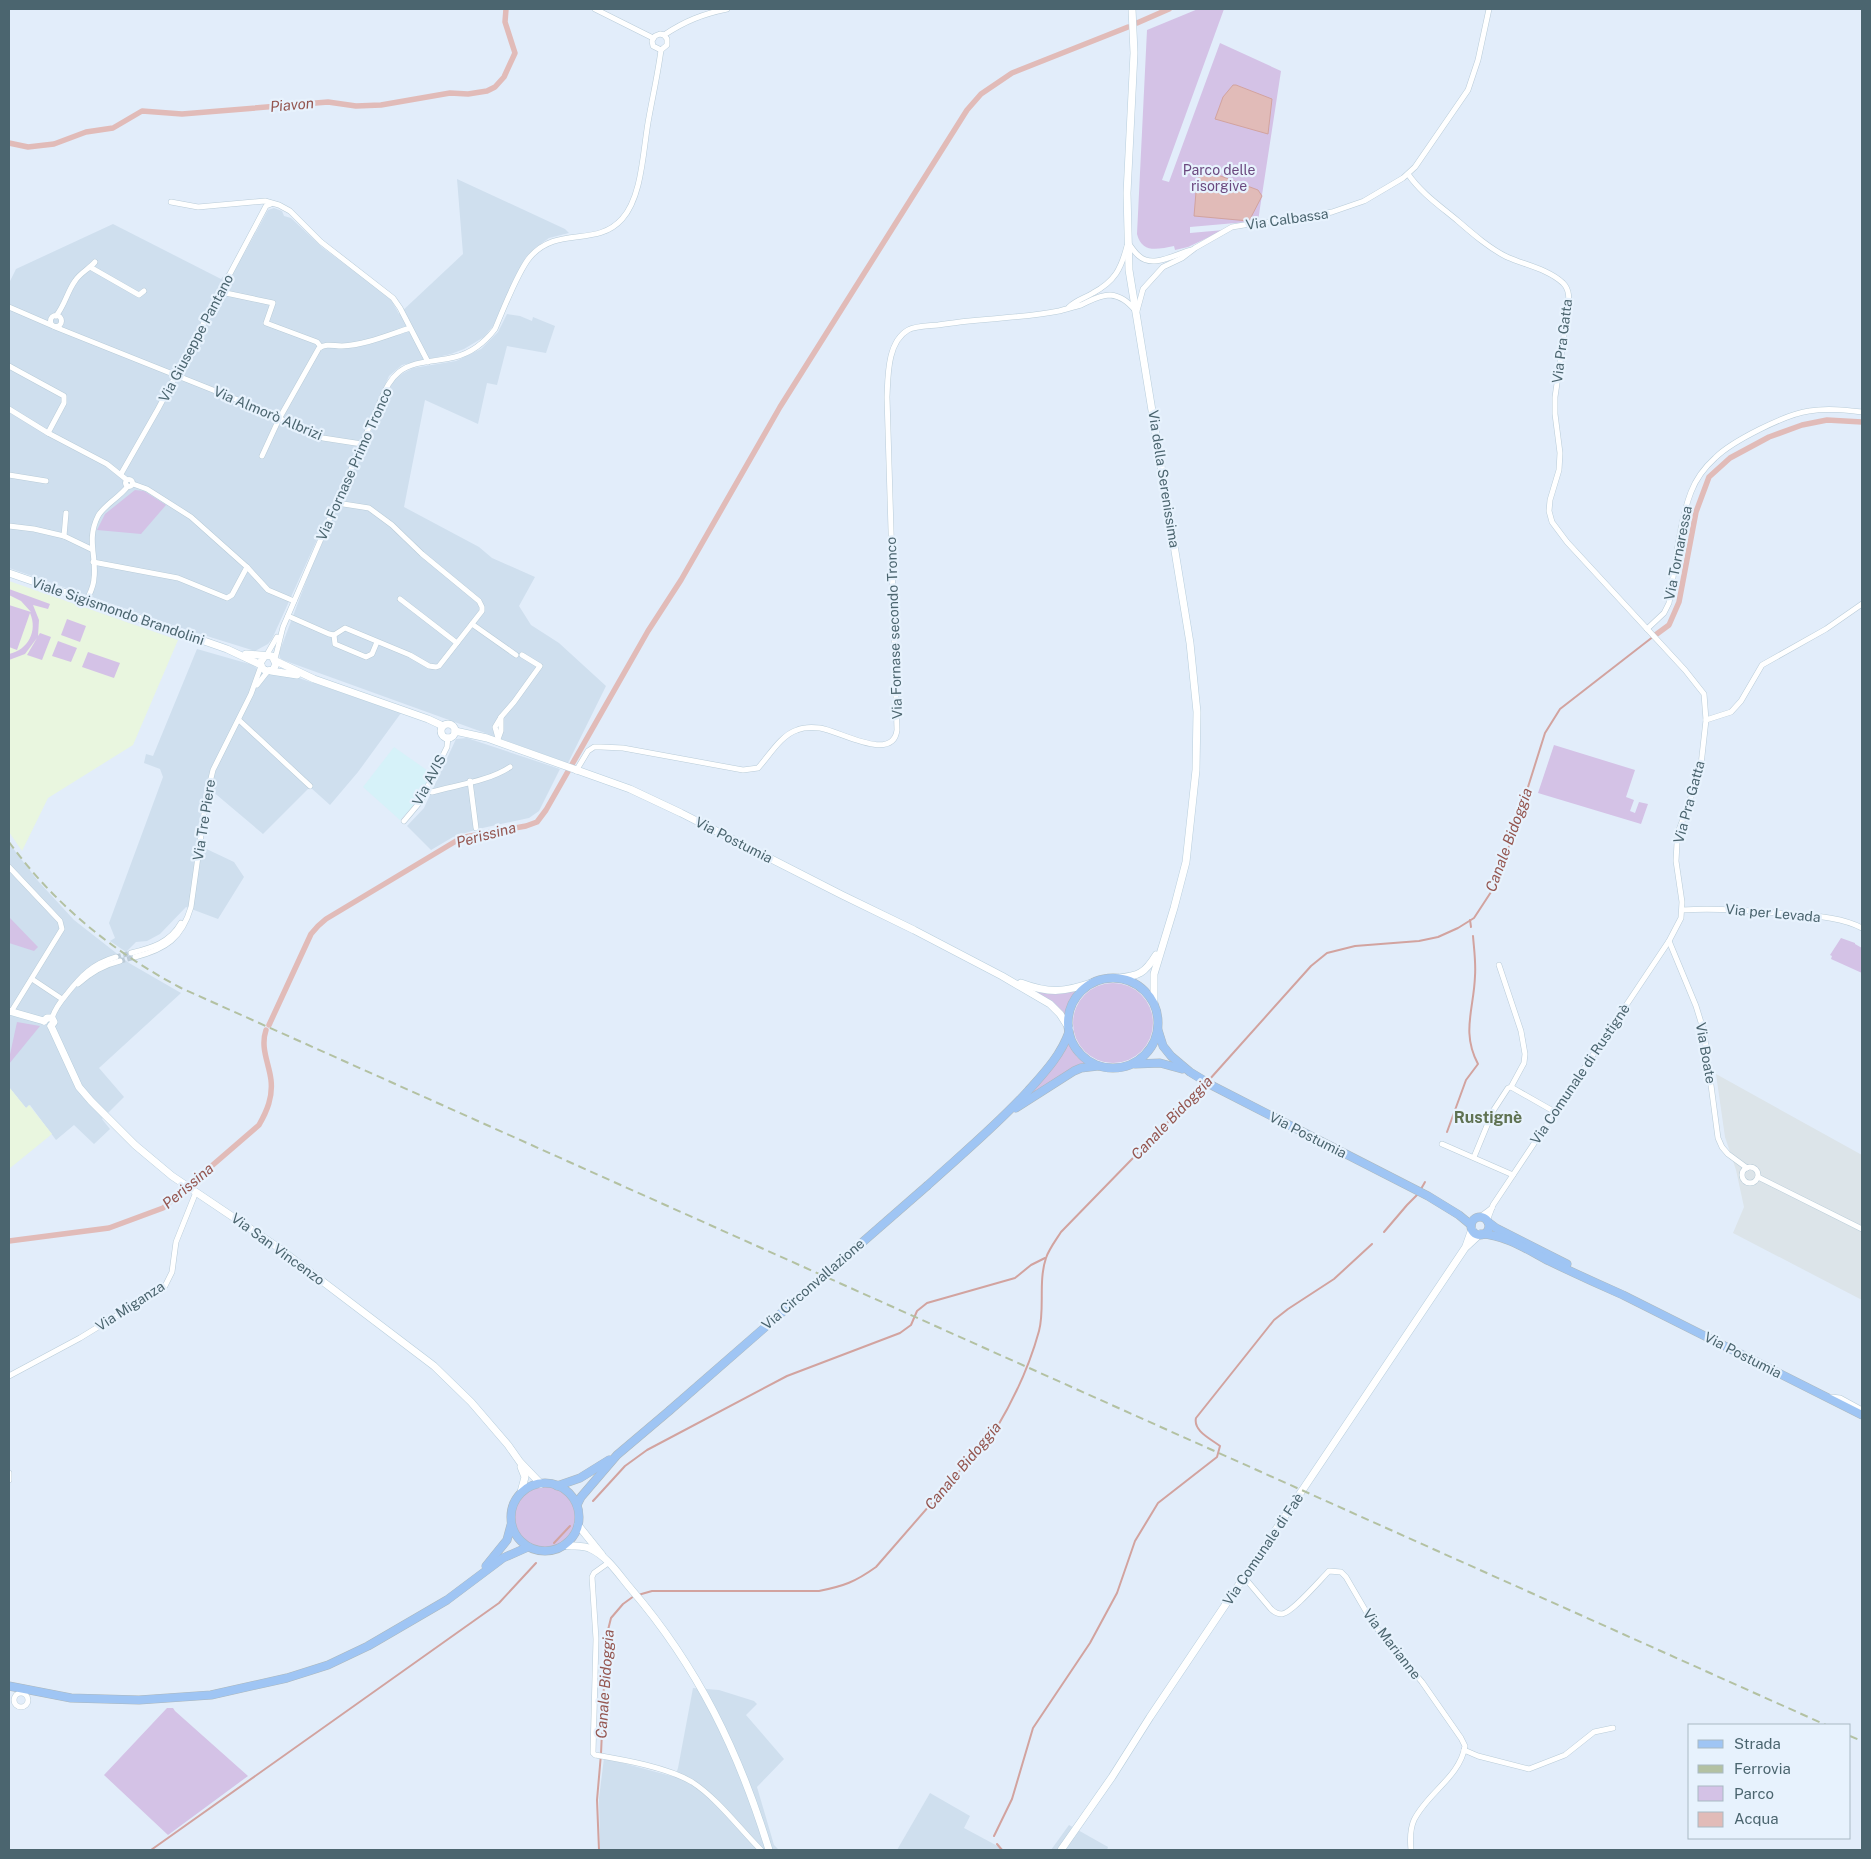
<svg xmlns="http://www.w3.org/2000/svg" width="1871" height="1859" font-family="'Public Sans',sans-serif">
<rect width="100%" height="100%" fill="#e2edfa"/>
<g fill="#cfdfee">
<polygon points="457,179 565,229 569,233 549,238 535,248 526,257 514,279 493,326 484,337 464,349 451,354 402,365 389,376 334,502 272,639 268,644 255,651 181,628 9,568 9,283 16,269 113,224 221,279 244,254 268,210 274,208 282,211 284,216 291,218 323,248 390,298 399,314 463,254"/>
<polygon points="507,314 520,316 532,321 533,317 555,326 546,353 507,346 497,385 487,383 478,424 425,400 404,507 479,547 492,558 535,577 519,606 531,625 559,643 606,686 568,763 283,660 280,658 279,653 310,571 393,381 398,376 413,368 456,361 481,349 498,332"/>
<polygon points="197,649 253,665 264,675 276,673 293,676 401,713 358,772 330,805 310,787 263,834 205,785 196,844 234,862 244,877 218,919 186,907 160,934 147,941 136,942 126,952 110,941 115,938 109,923 163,777 160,769 144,763 146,754 153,756"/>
<polygon points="467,738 560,769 539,811 529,818 478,829 453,837 431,850 407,826 424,808 456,739"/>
<polygon points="9,843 38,881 74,920 129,963 181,993 99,1068 124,1097 102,1119 110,1129 94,1144 74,1125 56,1140 30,1105 26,1108 9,1087"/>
<polygon points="693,1688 719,1690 754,1701 757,1704 746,1715 784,1759 757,1787 774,1845 779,1850 600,1850 599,1798 604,1758 675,1777 678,1768"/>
<polygon points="930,1793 970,1816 964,1828 1005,1850 897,1850"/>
<polygon points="1069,1825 1108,1847 1107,1850 1051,1850"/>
</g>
<polygon fill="#d6f2f9" points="394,747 431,773 418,801 400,820 363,787"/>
<polygon fill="#dce4e9" points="1716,1074 1862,1155 1862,1300 1733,1233 1744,1207 1736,1170 1725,1137"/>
<g fill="#e9f6df">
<polygon points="9,581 178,640 133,745 48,798 22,851 9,832"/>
<polygon points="9,1087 26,1108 29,1105 52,1134 9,1169"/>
</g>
<g fill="#d4c2e6">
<path d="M1198 9H1224L1162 180 1169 182 1220 43 1281 71 1258 221 1190 227V233L1224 230 1188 247 1175 250 1174 246C1158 249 1142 254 1137 234L1147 30Z"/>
<polygon points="135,490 144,491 166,505 141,534 97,530 105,514"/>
<path d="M9 589 50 604 48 609 33 605 39 620 38 636 40 633 51 637 42 660 27 655 37 638 25 654 9 660V654C28 650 38 631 30 613L17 650 9 647V605L31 612 21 601 9 595Z"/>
<polygon points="67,619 86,626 80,642 61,635"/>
<polygon points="58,641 77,648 71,662 52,656"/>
<polygon points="88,652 120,663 114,678 82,667"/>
<polygon points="1554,745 1635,770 1626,797 1634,800 1630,811 1635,813 1639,802 1648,804 1641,824 1538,793"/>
<polygon points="9,917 38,947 34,951 9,943"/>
<polygon points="1841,938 1855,943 1855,944 1862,948 1862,973 1831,959 1832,956 1830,955"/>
<circle cx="1113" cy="1023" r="40"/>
<polygon points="1024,987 1053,994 1075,991 1068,1004 1065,1018"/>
<polygon points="17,1022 40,1026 9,1064 9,1059"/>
<polygon points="1068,1043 1077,1057 1086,1064 1022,1101"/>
<circle cx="544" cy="1517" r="31"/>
<polygon points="167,1708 173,1708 175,1711 248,1776 168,1835 104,1775"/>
</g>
<g fill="#e1bbb8" stroke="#d2a39f">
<polygon points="1233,85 1236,85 1272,99 1268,134 1215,119 1223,97"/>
<polygon points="1201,172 1210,172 1258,190 1262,196 1249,221 1194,216 1197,180"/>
</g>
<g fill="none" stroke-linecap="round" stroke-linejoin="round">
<g stroke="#d2a39f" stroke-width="2">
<polyline points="1470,920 1471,927"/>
<polyline points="1209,1080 1311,966 1327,953 1355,946 1419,941 1438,937 1458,928 1474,918 1493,889 1511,841 1545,733 1560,709 1654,636"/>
<path d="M1447 1132 1466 1080 1478 1064C1461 1032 1474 1009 1475 976 1476 962 1474 949 1473 936"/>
<polyline points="1421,1189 1425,1182"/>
<polyline points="1384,1232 1407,1205 1419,1193"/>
<polyline points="593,1501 625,1466 647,1450 787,1376 900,1333 911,1325 917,1311 927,1303 1015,1278 1031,1265 1045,1258"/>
<polyline points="554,1543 570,1526"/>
<path d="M638 1595 652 1591H819C844 1586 855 1582 876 1567L996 1429C1014 1399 1030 1364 1039 1331 1045 1309 1038 1282 1046 1258 1049 1249 1056 1240 1061 1232L1206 1083"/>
<path d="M994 1836 1012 1799 1033 1728 1090 1643 1117 1593 1135 1541 1158 1503 1217 1457 1220 1446C1211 1439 1193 1431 1196 1418L1274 1320 1288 1309 1334 1279 1372 1244"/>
<polyline points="997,1844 1002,1850"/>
<polyline points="151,1850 499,1603 536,1563"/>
<polyline points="599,1850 597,1800 601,1754 606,1638 611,1618 623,1604 634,1596"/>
</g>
<g stroke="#e1bbb8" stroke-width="5.5">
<polyline points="1137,23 1169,9"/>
<polyline points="9,143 28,147 54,144 86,132 113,128 142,111 182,114 328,102 356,106 381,105 450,93 468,94 487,91 495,87 504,77 515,53 505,22 506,9"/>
<polyline points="1654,636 1669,625 1679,602 1696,512 1709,477 1730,458 1769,437 1802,425 1827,420 1862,422"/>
<polyline points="269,1025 311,934 318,926 326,919 456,841 465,837 526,826 537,822 546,810 648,631 681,580 780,407 967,110 981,94 1012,73 1128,27"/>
<path d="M9 1241 109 1228 163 1208 259 1125C267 1111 273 1097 271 1080 269 1063 260 1048 266 1030"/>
</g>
<g stroke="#bccbd7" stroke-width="5" stroke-dasharray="5 2.5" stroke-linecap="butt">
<polyline points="116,957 131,953"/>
<polyline points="120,961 135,957"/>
</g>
<g stroke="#b9ccd8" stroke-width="6">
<g id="street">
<polyline points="595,9 653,38"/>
<path d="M661 50 653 46 652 41 655 36 660 34 664 35C685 21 703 14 727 9"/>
<polyline points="661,50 667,45 667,39 664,35"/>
<path d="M1408 174C1421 193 1440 206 1458 221 1473 234 1489 248 1507 257 1525 265 1548 269 1563 283 1570 290 1569 299 1568 308L1555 397V414L1560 453 1559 470 1550 500 1549 511 1552 522 1567 542 1685 670 1704 694 1706 720 1701 765 1697 780 1679 830 1677 843 1676 861 1682 902 1681 918 1669 941 1493 1205 1487 1221"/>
<polyline points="171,202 198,207 265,201 279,205 290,211 321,242 393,298 400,308 428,362"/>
<path d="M1129 244C1132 248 1135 253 1139 256 1153 269 1177 253 1192 250"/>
<polyline points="90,267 139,295 144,291"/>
<polyline points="221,292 273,303 266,323 317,342 321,347"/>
<polyline points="9,307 53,326"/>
<path d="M1069 307C1076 300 1085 298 1093 293 1115 281 1121 269 1127 246"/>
<polyline points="1137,311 1143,289 1163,267 1182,258 1195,248 1232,227 1250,224 1297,219 1332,212 1364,201 1403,178 1415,167 1468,90 1478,60 1489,9"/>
<circle cx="56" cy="321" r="5.5"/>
<path d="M56 316C65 305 67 292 75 281 80 273 89 269 95 262"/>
<polyline points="55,327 243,402 323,438 362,444"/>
<polyline points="9,366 64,396 64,403 48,433"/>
<polyline points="9,409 48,433 107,464 127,480"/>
<path d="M262 456 279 419 319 348C327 343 333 346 342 346 365 345 388 335 410 328"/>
<polyline points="121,474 158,409 266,206 271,204"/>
<polyline points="9,475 46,481"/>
<circle cx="129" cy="483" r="3.5"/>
<polyline points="133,484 147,489 191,517 247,567 268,590 294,601"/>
<polyline points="9,526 34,529 64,536 91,549"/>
<polyline points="64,536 66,513"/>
<polyline points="93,562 178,578 227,598 232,595 247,567"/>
<polyline points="400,599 457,643"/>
<path d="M87 600C90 593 94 586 94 578 97 557 86 540 98 516 104 505 120 497 128 486"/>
<polyline points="288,616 329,634 334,635 345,628 410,655 429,666 436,667 439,666 482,611 482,607 479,601 422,554 392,525 369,508 337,503"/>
<polyline points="472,624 516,655"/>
<path d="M1647 629 1664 613 1669 603C1675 569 1679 523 1691 492 1696 479 1705 467 1715 458 1732 441 1786 414 1809 411 1827 408 1845 410 1862 412"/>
<polyline points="334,635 335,644 366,657 372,654 377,642"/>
<polyline points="266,656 277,637"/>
<path d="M275 659 283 627 380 402C385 391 389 380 399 372 414 360 436 362 455 357 471 353 485 342 495 329 503 310 518 271 530 257 558 225 596 248 622 219 643 196 643 147 649 117 653 95 658 73 661 50"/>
<polyline points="257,685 268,671"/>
<polyline points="501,717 514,702 540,666 522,655"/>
<polyline points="239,720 310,786"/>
<polyline points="1706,720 1731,712 1741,701 1762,665 1826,629 1862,604"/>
<polyline points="497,742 501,731 501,717 495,727 498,738"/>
<path d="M576 771 588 751 594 747H601L623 748 743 770 758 768C769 756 781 735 797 730 804 727 812 727 820 728 840 731 893 763 897 730L887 397C888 377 887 342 908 330 915 326 929 326 938 325 978 318 1019 319 1059 311 1066 309 1074 307 1081 305 1090 301 1099 295 1110 295 1121 296 1128 302 1135 310"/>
<polyline points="470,781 476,828"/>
<path d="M426 789 432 792C457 785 489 781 510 767"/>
<polyline points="404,821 420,802 447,747 448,737"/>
<polyline points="9,867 60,921 62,929 11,1012"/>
<path d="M1682 910C1719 908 1754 911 1790 914 1814 916 1841 917 1862 928"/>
<polyline points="1669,941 1696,1006 1704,1032 1718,1138 1722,1147 1728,1154 1747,1168"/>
<path d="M131 953C151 948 170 943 181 923"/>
<path d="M135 957C166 949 182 938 191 907L206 799 213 770 251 694 261 666"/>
<polyline points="32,979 62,999"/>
<path d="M78 984C91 972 103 965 120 961"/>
<path d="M52 1018C55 1009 60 1002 66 995 81 976 92 964 116 957"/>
<polyline points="1511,1087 1555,1112"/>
<polyline points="1442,1144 1513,1175"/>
<polyline points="1474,1157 1493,1111 1508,1088 1511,1087 1524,1063 1525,1054 1521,1031 1499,965"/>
<circle cx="1750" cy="1175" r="8"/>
<polyline points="1758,1177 1862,1229"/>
<polyline points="1480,1217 1492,1208"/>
<polyline points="9,1376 80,1338 165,1286 172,1272 176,1242 196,1192"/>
<polyline points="1831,1397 1840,1398 1862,1410"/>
<polyline points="9,1473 9,1480"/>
<path d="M608 1563 594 1573 592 1577 596 1639 593 1753 595 1755C624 1760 666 1767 692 1782 717 1798 740 1829 761 1850"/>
<path d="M1244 1577 1271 1609C1274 1612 1277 1614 1282 1614 1292 1613 1320 1580 1329 1571L1341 1572 1346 1577 1374 1625 1422 1682 1461 1738 1465 1746C1460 1777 1427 1793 1414 1820 1410 1829 1410 1840 1411 1850"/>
<circle cx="21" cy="1700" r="7"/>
<polyline points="1464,1750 1478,1756 1529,1769 1565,1755 1594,1732 1613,1728"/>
</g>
</g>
<g stroke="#b8cedc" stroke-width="8">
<g id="secondary">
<polyline points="1132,9 1134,53 1127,193 1129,270 1190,643 1197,712 1196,770 1186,862 1174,908 1154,974 1154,1002"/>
<polyline points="9,573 227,649 261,665"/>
<polyline points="246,654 272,656 276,664 273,670 266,671 262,668 260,663 264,657"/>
<polyline points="276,661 314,679 428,719 443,726"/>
<polyline points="271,671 297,675"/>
<circle cx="448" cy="731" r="7"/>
<polyline points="455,731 487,738 630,789 681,813 842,895 914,930 1002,976 1050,1004 1060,1014 1069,1028"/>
<path d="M1118 978C1139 976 1145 973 1156 955"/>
<path d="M1021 983C1050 994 1065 992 1094 982"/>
<polyline points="9,1011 44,1021"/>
<polyline points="44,1021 47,1018 52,1018 54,1022 51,1026"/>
<polyline points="51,1026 79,1087 91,1101 135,1145 172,1176 276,1246 434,1366 471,1402 508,1445 520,1462 541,1484"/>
<polyline points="1466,1246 1472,1229"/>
<polyline points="521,1467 525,1477 521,1492"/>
<polyline points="578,1525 602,1555"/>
<path d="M564 1545C573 1547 583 1545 591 1549 608 1557 619 1575 631 1589 698 1667 739 1752 769 1850"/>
<polyline points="1061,1850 1112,1777 1150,1717 1465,1248 1480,1234"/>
</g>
</g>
<g stroke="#acb8bd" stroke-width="9">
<g id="primary">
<circle cx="1113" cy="1023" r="45"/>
<polyline points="1158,1030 1163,1046 1171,1056 1190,1072 1213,1086 1428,1196 1459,1215 1471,1225"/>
<polyline points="1135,1064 1160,1063 1182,1069"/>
<polyline points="1016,1108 1074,1071 1081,1068 1098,1066"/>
<path d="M928 1185C962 1154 997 1125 1028 1091 1045 1072 1061 1055 1069 1032"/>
<circle cx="1480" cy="1226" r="9"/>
<polyline points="1488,1222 1496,1228 1567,1264"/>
<path d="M1481 1234C1506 1235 1528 1250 1549 1261 1574 1273 1598 1284 1623 1295L1862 1415"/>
<circle cx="545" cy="1517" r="34"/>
<polyline points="557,1486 580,1478 609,1460"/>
<polyline points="577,1505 581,1497 617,1455 669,1411"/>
<polyline points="486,1566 507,1540 511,1525"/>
<polyline points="9,1686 71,1698 139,1700 211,1695 287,1678 328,1665 368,1646 447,1600 503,1558 528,1547"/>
</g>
</g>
<use href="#street" stroke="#fff" stroke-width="5"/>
<use href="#secondary" stroke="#fff" stroke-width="7"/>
<use href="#primary" stroke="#9fc5f4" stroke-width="8"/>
<g stroke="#b3c1a2" stroke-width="2" stroke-dasharray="8 5" stroke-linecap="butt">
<path d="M9 842C54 904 113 952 181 988L1826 1725"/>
<polyline points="1850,1736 1862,1741"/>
</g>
<g stroke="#acb8bd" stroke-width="9" stroke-linecap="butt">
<polyline id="primary-bridge" points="669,1411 928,1185"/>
</g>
<use href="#primary-bridge" stroke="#9fc5f4" stroke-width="8"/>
</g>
<g text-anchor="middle" stroke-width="4.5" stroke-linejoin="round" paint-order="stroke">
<g font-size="14" fill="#6b497f" stroke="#e7f2fd">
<text x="1219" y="175">Parco delle<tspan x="1219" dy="16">risorgive</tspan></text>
</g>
<g font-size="14" fill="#4b656f" stroke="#e7f2fd">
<text transform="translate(1287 219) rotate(-8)" y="5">Via Calbassa</text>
<text transform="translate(196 338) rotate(-62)" y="5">Via Giuseppe Pantano</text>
<text transform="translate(1562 341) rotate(-83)" y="5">Via Pra Gatta</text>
<text transform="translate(268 413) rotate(23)" y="5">Via Almorò Albrizi</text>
<text transform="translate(354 464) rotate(-66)" y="5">Via Fornase Primo Tronco</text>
<text transform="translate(1164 479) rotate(81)" y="5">Via della Serenissima</text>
<text transform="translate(1678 553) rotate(-79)" y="5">Via Tornaressa</text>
<text transform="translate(118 611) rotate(19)" y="5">Viale Sigismondo Brandolini</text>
<text transform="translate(894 628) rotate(-92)" y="5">Via Fornase secondo Tronco</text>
<text transform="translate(429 780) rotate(-62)" y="5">Via AVIS</text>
<text transform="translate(1689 802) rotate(-75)" y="5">Via Pra Gatta</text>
<text transform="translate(204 820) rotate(-81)" y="5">Via Tre Piere</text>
<text transform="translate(734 840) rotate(27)" y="5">Via Postumia</text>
<text transform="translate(1773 913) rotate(5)" y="5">Via per Levada</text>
<text transform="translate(1706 1053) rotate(80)" y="5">Via Boate</text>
<text transform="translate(1580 1074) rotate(-56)" y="5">Via Comunale di Rustignè</text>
<text transform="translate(1308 1135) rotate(27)" y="5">Via Postumia</text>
<text transform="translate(278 1249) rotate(36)" y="5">Via San Vincenzo</text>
<text transform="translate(813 1284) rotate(-41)" y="5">Via Circonvallazione</text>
<text transform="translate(130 1306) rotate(-33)" y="5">Via Miganza</text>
<text transform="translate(1743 1355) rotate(27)" y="5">Via Postumia</text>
<text transform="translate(1263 1549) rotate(-56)" y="5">Via Comunale di Faè</text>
<text transform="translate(1392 1644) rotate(52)" y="5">Via Marianne</text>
</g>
<g font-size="15" font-style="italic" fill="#945650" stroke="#e7f2fd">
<text transform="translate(292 105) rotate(-5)" y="5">Piavon</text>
<text transform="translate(486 835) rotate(-15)" y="5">Perissina</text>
<text transform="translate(1509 840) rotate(-70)" y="5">Canale Bidoggia</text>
<text transform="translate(1172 1118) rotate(-46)" y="5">Canale Bidoggia</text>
<text transform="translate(188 1186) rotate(-40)" y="5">Perissina</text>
<text transform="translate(963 1466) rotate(-50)" y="5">Canale Bidoggia</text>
<text transform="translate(605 1684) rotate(-86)" y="5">Canale Bidoggia</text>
</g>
<g font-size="16" font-weight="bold" fill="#5f7252" stroke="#e7f2fd">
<text x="1488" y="1123">Rustignè</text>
</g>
</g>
<rect width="1871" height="1859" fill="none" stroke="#4b656f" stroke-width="20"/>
<rect x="1688" y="1724" width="162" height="115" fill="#e7f2fd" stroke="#a9bac4"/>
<rect x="1698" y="1740" width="25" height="8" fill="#9fc5f4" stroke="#a9bac4"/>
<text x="1734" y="1749" font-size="15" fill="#4b656f">Strada</text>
<rect x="1698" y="1765" width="25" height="8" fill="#b3c1a2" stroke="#a9bac4"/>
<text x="1734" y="1774" font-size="15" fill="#4b656f">Ferrovia</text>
<rect x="1698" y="1786" width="25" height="15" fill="#d4c2e6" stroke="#a9bac4"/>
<text x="1734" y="1799" font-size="15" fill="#4b656f">Parco</text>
<rect x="1698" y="1812" width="25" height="15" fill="#e1bbb8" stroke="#a9bac4"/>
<text x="1734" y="1824" font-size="15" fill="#4b656f">Acqua</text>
</svg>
